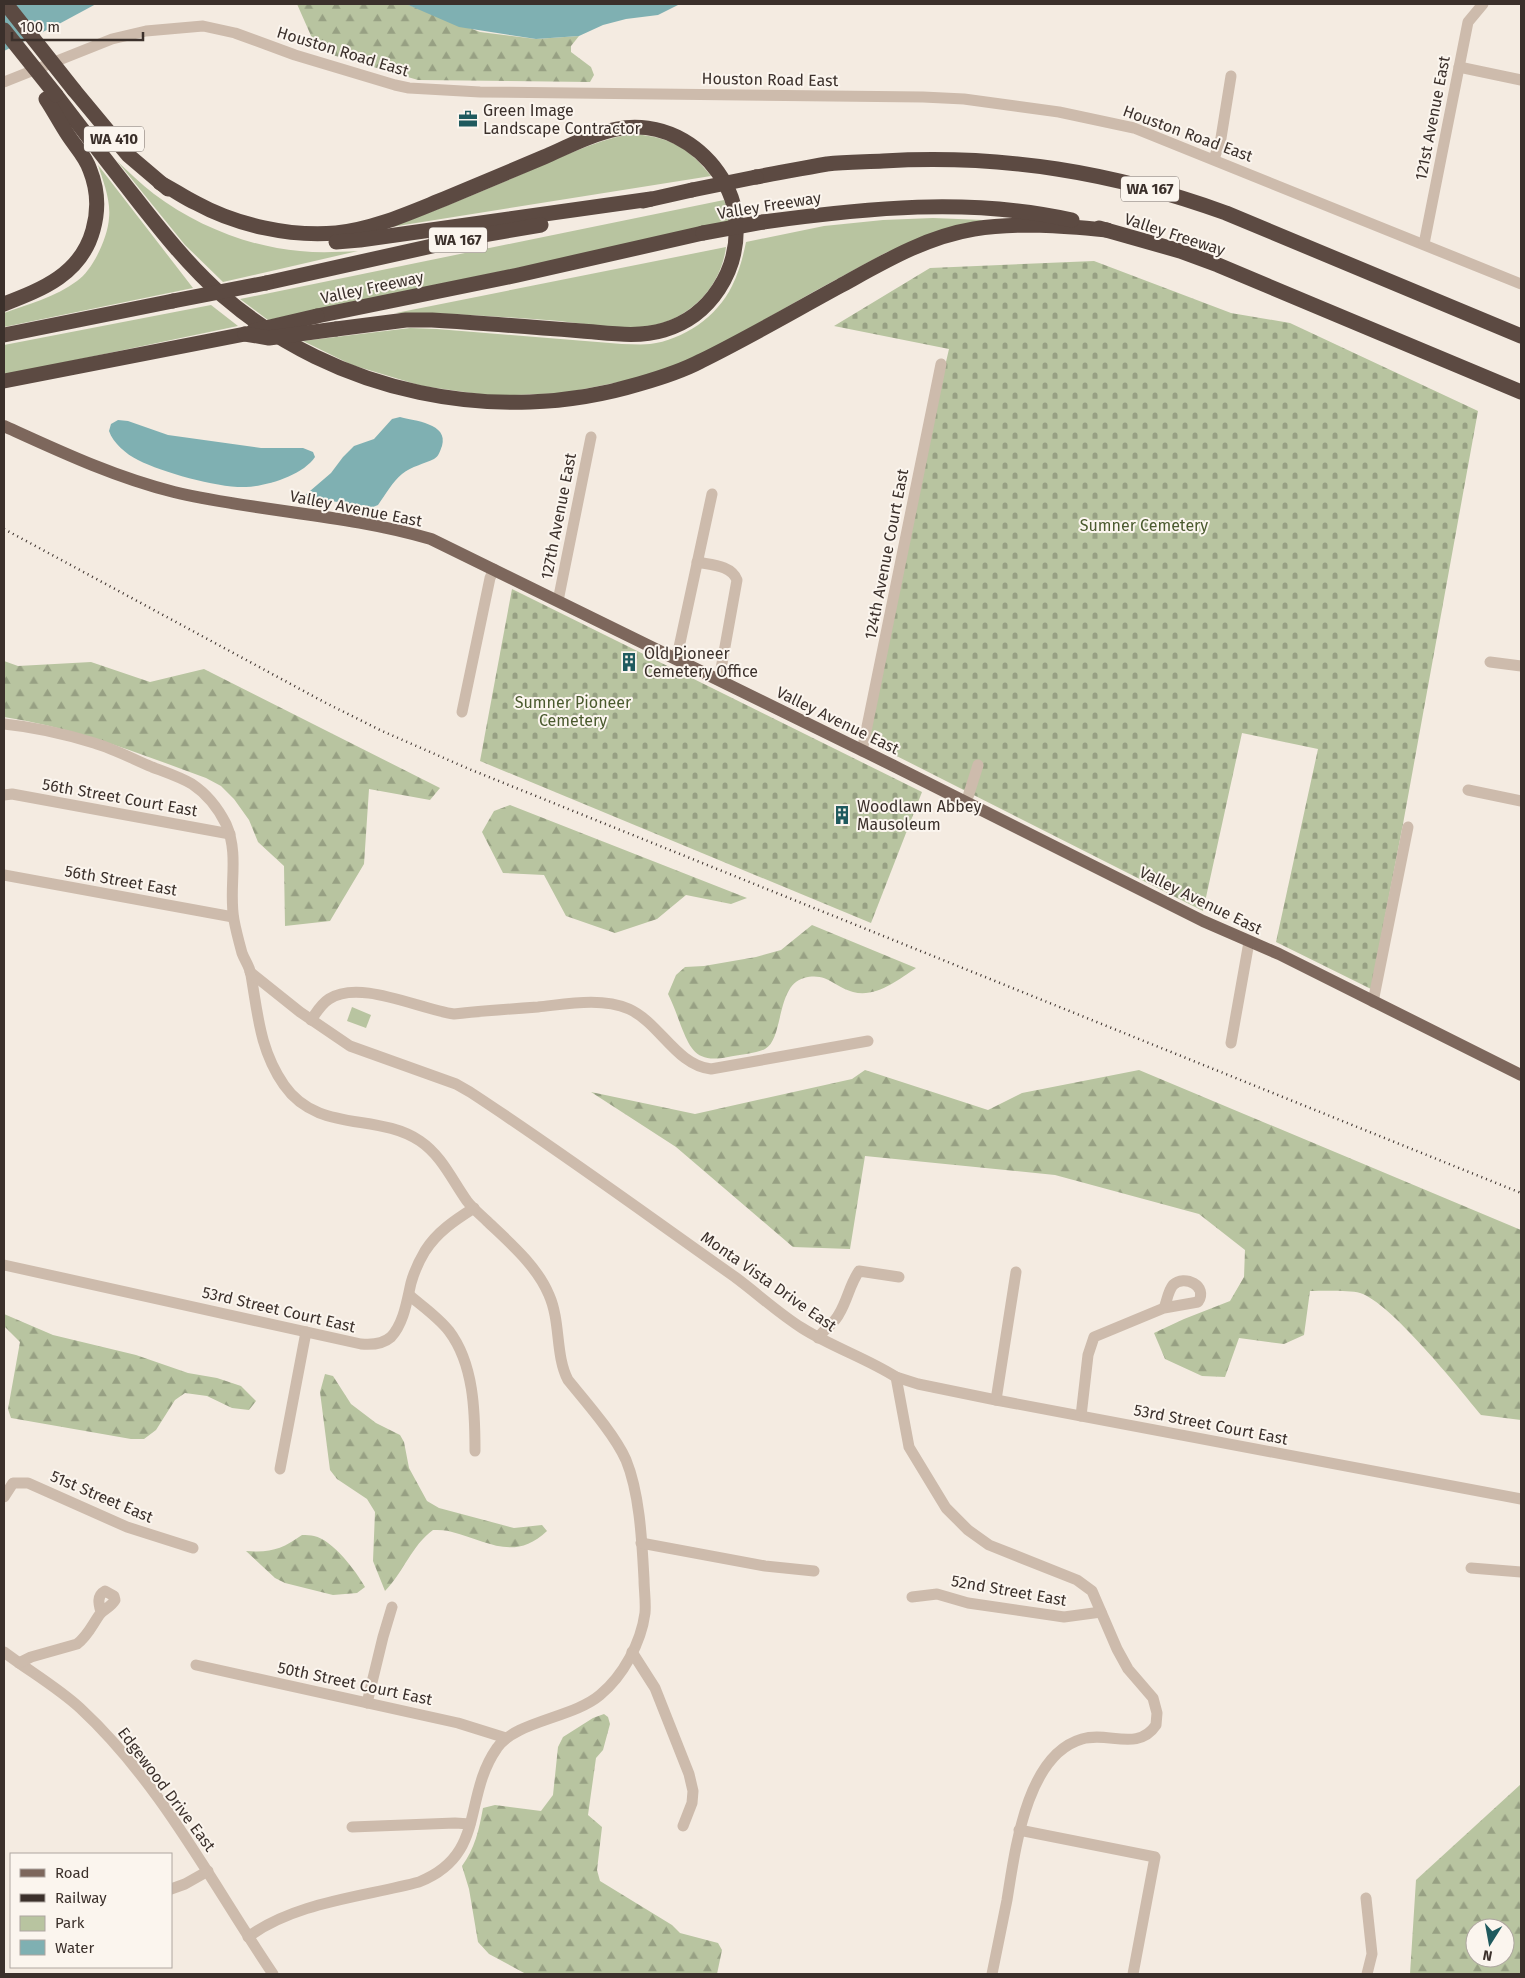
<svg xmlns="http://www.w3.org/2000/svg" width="1525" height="1978" font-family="'Fira Sans',sans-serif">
<defs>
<pattern id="forest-firs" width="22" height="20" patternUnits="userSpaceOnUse" patternTransform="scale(1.25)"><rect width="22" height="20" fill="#b8c4a0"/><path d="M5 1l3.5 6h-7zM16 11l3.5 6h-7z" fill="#97a083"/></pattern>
<pattern id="cemetery-stones" width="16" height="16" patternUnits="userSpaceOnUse" patternTransform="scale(1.25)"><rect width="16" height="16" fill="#b8c4a0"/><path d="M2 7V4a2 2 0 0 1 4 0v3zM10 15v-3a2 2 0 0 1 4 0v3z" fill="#97a083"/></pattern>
</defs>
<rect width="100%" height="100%" fill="#f4ebe1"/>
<g fill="#b8c4a0">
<path d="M629 134C667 136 687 145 711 176L391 227C435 211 479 193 522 174 557 159 591 142 629 134Z"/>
<path d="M117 161C129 172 141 184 154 194 195 225 249 247 300 251 319 253 338 252 358 251L223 282 185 245Z"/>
<path d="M98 165 193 288 4 327V313C28 304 56 297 77 281 93 270 108 237 109 218 111 200 103 181 98 165Z"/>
<polygon points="724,200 727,208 729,224 268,320 240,299"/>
<path d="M933 218 983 220 887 252 815 291 711 350 669 369 634 379 564 393 493 396 422 386 352 365 303 341 410 328 437 329 622 344C631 344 641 345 650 344 683 340 717 317 732 286 739 272 743 257 746 242L824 226 883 220Z"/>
<path d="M726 247C721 287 690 319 650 326 621 331 588 324 559 321 505 317 451 313 396 313Z"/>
<polygon points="211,305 238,326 4,375 4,345"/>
<polygon points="352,1007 371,1015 366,1028 347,1021"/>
</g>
<g fill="url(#forest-firs)" fill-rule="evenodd">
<polygon points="297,4 406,4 480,32 536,39 579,36 571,46 571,52 591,67 594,75 590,82 418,80 329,54 312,38"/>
<path d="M4 661 18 666 91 662 150 682 204 669 440 788 430 800 369 789 364 864 330 921 285 926 284 866 258 842 249 820 234 799 221 786 206 778C138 753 75 728 4 717Z"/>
<polygon points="510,805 747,898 731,904 686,895 657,919 615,933 566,916 544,875 503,873 482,832 494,811"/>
<path d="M812 925 916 968C898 980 876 998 853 992 834 987 827 972 804 978 776 985 784 1039 765 1049 757 1053 738 1055 728 1057 697 1063 691 1051 681 1026 677 1015 673 1004 668 994L676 975 685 967 704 966 756 957 781 950Z"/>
<path d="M865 1070 988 1110 1022 1093 1139 1070 1521 1230V1420L1481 1415C1459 1388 1390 1302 1360 1293 1349 1290 1322 1291 1310 1291L1304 1335 1284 1344 1239 1338 1225 1377 1202 1376 1165 1359 1154 1333 1184 1319 1230 1301 1244 1277 1245 1250 1199 1214 1055 1175 865 1156 850 1249 793 1247 676 1147 591 1092 695 1114 852 1079Z"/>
<polygon points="4,1314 53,1335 136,1355 188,1373 217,1378 241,1386 256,1401 249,1410 232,1408 207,1396 185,1393 175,1400 156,1430 144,1439 131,1439 11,1418 8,1409 20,1342 4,1326"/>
<path d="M325 1374 333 1376 351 1404 376 1423 400 1435 404 1442 409 1468 427 1501 439 1508 514 1528 542 1525 547 1531C514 1562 488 1541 452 1532 446 1530 439 1530 433 1530 412 1545 403 1573 385 1591L373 1561 375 1512 367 1499 337 1479 330 1470 320 1392Z"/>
<path d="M302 1535C306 1535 311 1535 314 1536 333 1540 356 1571 365 1587L357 1593 333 1595 285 1583 275 1578 246 1551C271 1553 282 1549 302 1535Z"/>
<path d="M604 1714 608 1717 610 1724 603 1750 596 1758 588 1815 602 1827 597 1870 600 1881 672 1925 680 1933 718 1943 722 1950 717 1974H526L489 1954 478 1942 469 1889 462 1866C475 1848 479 1830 483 1808L495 1805 541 1811 553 1795 558 1747 563 1737 593 1718Z"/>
<path d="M1521 1784V1974H1410L1416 1880ZM1475 1928H1505V1958H1475Z"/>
</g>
<g fill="url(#cemetery-stones)">
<polygon points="1094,261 1231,313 1290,323 1478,411 1403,824 1371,989 1276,942 1318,749 1242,733 1203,911 867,741 909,521 949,349 834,326 930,268"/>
<polygon points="512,589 922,792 871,923 480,761"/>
</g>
<g fill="#7fb0b2">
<polygon points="4,4 96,4 57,25 4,51"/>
<polygon points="406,4 680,4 658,15 626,19 603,25 579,36 536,39 459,27"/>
<path d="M400 417C414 421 449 423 442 446 440 451 439 456 434 459 424 464 412 466 402 474 393 481 385 495 378 505L373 507 303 497 331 473 343 457 354 446 374 439 392 419Z"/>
<path d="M118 420 128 421 168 435 261 448H303L313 452 315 457C303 475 268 486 246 487 218 488 164 473 138 460 126 454 113 443 109 431L111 424Z"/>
</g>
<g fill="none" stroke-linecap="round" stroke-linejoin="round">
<g stroke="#cdbbac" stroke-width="11">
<polyline points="1459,67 1521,80"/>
<polyline points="4,82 112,39 146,31 203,26 235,33 295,55 395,85 409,88 480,92 923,97 964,99 1059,112 1134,128 1521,284"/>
<polyline points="1214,159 1221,138 1231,76"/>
<polyline points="1424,244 1468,22 1483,4"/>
<path d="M697 562C711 565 731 565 737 580L719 680"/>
<polyline points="558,601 591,437"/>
<polyline points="672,657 678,652 712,494"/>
<polyline points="1490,662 1521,666"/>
<polyline points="462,712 490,578 494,569"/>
<path d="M4 724C34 727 65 734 94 743 114 749 133 759 152 767 165 772 180 777 192 784 207 794 218 808 226 824 240 856 228 888 234 920 236 931 239 942 242 953 245 961 250 967 251 975 258 1016 260 1050 284 1085 318 1134 377 1112 420 1141 442 1156 452 1180 467 1201 473 1209 481 1215 488 1222 510 1243 537 1266 549 1295 561 1322 555 1355 568 1380 586 1402 615 1435 626 1460 640 1494 642 1543 644 1579 644 1590 646 1602 645 1613 641 1643 623 1676 600 1695 573 1718 515 1721 497 1748 462 1798 487 1855 419 1882 363 1897 295 1902 248 1937"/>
<polyline points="862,751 941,364"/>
<polyline points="1468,790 1521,801"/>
<polyline points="4,795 12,794 230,834"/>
<polyline points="966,803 978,765"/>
<polyline points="4,875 233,917"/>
<path d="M250 972 300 1012 350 1046 456 1084 470 1092C560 1151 647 1215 735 1277 758 1294 778 1313 802 1328 832 1347 866 1358 896 1377L909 1447 946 1508 968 1530 989 1545 1077 1580 1092 1591 1117 1649 1128 1669 1153 1698 1157 1713 1156 1725C1138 1752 1108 1731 1082 1739 1026 1755 1015 1851 1007 1900 1002 1925 997 1949 992 1974"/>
<polyline points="1373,1002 1408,827"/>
<path d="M311 1020C316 1013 321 1004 329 999 360 979 418 1009 454 1014 482 1011 510 1009 538 1007 567 1004 601 997 629 1009 660 1023 676 1065 711 1069L868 1041"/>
<polyline points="1231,1043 1249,942"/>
<path d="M4 1265 361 1344C371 1345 383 1344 391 1337 404 1323 407 1300 411 1283 414 1272 419 1261 425 1251 437 1232 455 1220 474 1208"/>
<path d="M409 1295C422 1306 438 1317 449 1331 474 1364 475 1412 475 1451"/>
<path d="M818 1338C824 1329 835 1323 839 1314 848 1299 849 1286 859 1271L899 1277"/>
<polyline points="896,1377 918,1384 996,1400 1521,1499"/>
<polyline points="996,1400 1016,1272"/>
<path d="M1081 1416 1088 1355 1094 1337 1164 1308 1198 1302C1209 1286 1184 1274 1173 1285 1168 1291 1167 1301 1164 1308"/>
<polyline points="280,1469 306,1332"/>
<polyline points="4,1497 13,1483 28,1483 127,1527 193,1548"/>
<polyline points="641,1543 765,1566 814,1571"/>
<polyline points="1471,1568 1521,1572"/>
<polyline points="912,1597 937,1594 968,1603 1064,1617 1101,1612"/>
<path d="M4 1652C29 1671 57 1687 80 1708 161 1783 212 1884 273 1974"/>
<polyline points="632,1652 655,1688 689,1774 693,1791 692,1803 683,1826"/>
<path d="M19 1663 31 1657 77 1644C88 1636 92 1625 100 1614 104 1609 111 1607 115 1600L114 1596 105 1591C96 1596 99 1605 101 1612"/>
<polyline points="196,1665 458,1723 506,1738"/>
<polyline points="367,1703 383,1637 392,1607"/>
<polyline points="352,1827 455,1823 470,1824"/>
<polyline points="1019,1830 1155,1857 1133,1974"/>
<polyline points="171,1889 185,1884 208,1871"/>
<polyline points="1366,1898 1372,1954 1367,1974"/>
</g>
<path stroke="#7d675c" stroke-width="12" d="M4 426C59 451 114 477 174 492 258 512 347 514 431 539L894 766 1203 921 1279 954 1521 1075"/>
<g stroke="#5c4a42" stroke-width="15">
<polyline points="74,90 128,155 168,189"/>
<path d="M56 95C82 129 108 163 134 196 162 232 189 266 223 296 335 393 497 427 639 384 660 378 682 371 701 361 748 338 794 311 840 286 882 263 925 237 974 229 1017 222 1063 226 1107 230"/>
<path d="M756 177C779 173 803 168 827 164 845 162 865 162 883 161 1003 154 1113 172 1226 213L1521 336"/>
<path d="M160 183C173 189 183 197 196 203 236 225 290 237 336 233 374 229 409 213 444 199 478 185 511 171 544 157 567 147 592 134 617 129 637 125 659 128 677 137 709 153 735 187 736 223 739 270 711 316 664 330 638 338 609 333 582 331 532 327 482 323 432 320H406L336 329"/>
<polyline points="643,201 692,190"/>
<path d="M763 222C866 208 969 197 1072 220"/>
<polyline points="1099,228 1180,251 1218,265 1521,392"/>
<polyline points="336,242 360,240 651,199"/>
<polyline points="266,283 477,236 541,225"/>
<path d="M4 304C43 289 81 274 93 230 99 209 98 190 90 170 86 157 75 146 68 135 60 123 54 111 46 99"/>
<polyline points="317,316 518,275 703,233"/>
<polyline points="4,335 173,301"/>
<polyline points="4,381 245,334"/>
</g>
<polyline stroke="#3b302b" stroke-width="2.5" stroke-dasharray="1 4" stroke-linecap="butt" points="4,529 324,702 382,731 469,769 1521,1193"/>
<g stroke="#5c4a42" stroke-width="15">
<polyline points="6,4 74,90"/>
<polyline points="4,30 56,95"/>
<polyline points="692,190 756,177"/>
<polyline points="703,233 763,222"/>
<polyline points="173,301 266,283"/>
<polyline points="253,331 317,316"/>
<polyline points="245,334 269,338 336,329"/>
</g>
</g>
<defs>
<g id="office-bare" transform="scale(1.5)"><path d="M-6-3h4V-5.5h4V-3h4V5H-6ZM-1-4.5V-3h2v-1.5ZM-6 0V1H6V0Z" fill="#1f5a5e" stroke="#fbf5ee" stroke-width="2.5" paint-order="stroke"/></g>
<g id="building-bare" transform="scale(1.5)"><path d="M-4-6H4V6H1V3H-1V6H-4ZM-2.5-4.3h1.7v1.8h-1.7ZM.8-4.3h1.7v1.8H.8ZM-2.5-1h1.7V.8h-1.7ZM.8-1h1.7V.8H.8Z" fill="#1f5a5e" stroke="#fbf5ee" stroke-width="2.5" paint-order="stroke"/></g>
</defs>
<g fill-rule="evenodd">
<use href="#office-bare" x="468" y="119"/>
<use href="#building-bare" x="629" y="662"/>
<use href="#building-bare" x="842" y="815"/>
</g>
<g text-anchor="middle" stroke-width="4" stroke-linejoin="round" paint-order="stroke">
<g fill="#fbf5ee" stroke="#756b66" stroke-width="1">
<rect x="84" y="126.5" width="60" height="25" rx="4"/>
<rect x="1121" y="176.5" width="58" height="25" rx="4"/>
<rect x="429" y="227.5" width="58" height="25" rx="4"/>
</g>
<g font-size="15" font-weight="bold" fill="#3b302b">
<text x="114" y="144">WA 410</text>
<text x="1150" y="194">WA 167</text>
<text x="458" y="245">WA 167</text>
</g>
<g font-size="16" fill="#3b302b" stroke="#fbf5ee">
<text transform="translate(343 51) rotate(17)" y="6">Houston Road East</text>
<text transform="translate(770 79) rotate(1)" y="6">Houston Road East</text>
<text transform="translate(1432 118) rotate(-79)" y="6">121st Avenue East</text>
<text transform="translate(1188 133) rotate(20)" y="6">Houston Road East</text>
<text transform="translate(769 205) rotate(-9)" y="6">Valley Freeway</text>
<text transform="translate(1175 234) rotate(18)" y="6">Valley Freeway</text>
<text transform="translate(372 287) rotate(-12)" y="6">Valley Freeway</text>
<text transform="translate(356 508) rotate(11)" y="6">Valley Avenue East</text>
<text transform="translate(558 516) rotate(-79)" y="6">127th Avenue East</text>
<text transform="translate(886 554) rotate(-79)" y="6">124th Avenue Court East</text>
<text transform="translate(838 720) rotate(26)" y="6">Valley Avenue East</text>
<text transform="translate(120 797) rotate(10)" y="6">56th Street Court East</text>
<text transform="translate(121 880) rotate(10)" y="6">56th Street East</text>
<text transform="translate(1201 900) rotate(26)" y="6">Valley Avenue East</text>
<text transform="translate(769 1281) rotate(35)" y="6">Monta Vista Drive East</text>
<text transform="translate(279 1309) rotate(13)" y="6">53rd Street Court East</text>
<text transform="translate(1211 1424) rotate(11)" y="6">53rd Street Court East</text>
<text transform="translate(102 1496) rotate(23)" y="6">51st Street East</text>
<text transform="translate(1009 1590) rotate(10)" y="6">52nd Street East</text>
<text transform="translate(355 1683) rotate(12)" y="6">50th Street Court East</text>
<text transform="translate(167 1789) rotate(53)" y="6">Edgewood Drive East</text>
</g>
<g font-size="16" fill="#3b302b" stroke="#fbf5ee" text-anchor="start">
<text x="483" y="116">Green Image<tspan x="483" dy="18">Landscape Contractor</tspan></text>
<text x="644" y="659">Old Pioneer<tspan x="644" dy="18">Cemetery Office</tspan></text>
<text x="857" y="812">Woodlawn Abbey<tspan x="857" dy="18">Mausoleum</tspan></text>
</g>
<g font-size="16" fill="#4a5a2e" stroke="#fbf5ee">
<text x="1144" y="531">Sumner Cemetery</text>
<text x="573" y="708">Sumner Pioneer<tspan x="573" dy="18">Cemetery</tspan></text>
</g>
</g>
<rect width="1525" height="1978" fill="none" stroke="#3b302b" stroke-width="10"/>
<rect x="10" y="1853" width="162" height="115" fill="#fbf5ee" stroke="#aea6a0"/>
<rect x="20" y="1869" width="25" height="8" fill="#7d675c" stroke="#aea6a0"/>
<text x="55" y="1878" font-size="15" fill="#3b302b">Road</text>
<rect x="20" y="1894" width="25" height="8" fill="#3b302b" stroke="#aea6a0"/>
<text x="55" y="1903" font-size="15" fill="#3b302b">Railway</text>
<rect x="20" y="1916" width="25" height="15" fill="#b8c4a0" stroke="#aea6a0"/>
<text x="55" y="1928" font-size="15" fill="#3b302b">Park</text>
<rect x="20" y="1940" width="25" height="15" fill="#7fb0b2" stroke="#aea6a0"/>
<text x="55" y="1953" font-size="15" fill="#3b302b">Water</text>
<g transform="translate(1490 1943) rotate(191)"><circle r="24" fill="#fbf5ee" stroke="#aea6a0"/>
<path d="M0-4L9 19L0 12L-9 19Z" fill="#1f5a5e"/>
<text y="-8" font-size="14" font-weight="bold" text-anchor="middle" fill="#3b302b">N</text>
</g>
<path d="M12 32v8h131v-8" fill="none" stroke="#3b302b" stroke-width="2.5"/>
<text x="20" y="32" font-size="15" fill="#3b302b" stroke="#fbf5ee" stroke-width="4" paint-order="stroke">100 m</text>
</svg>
